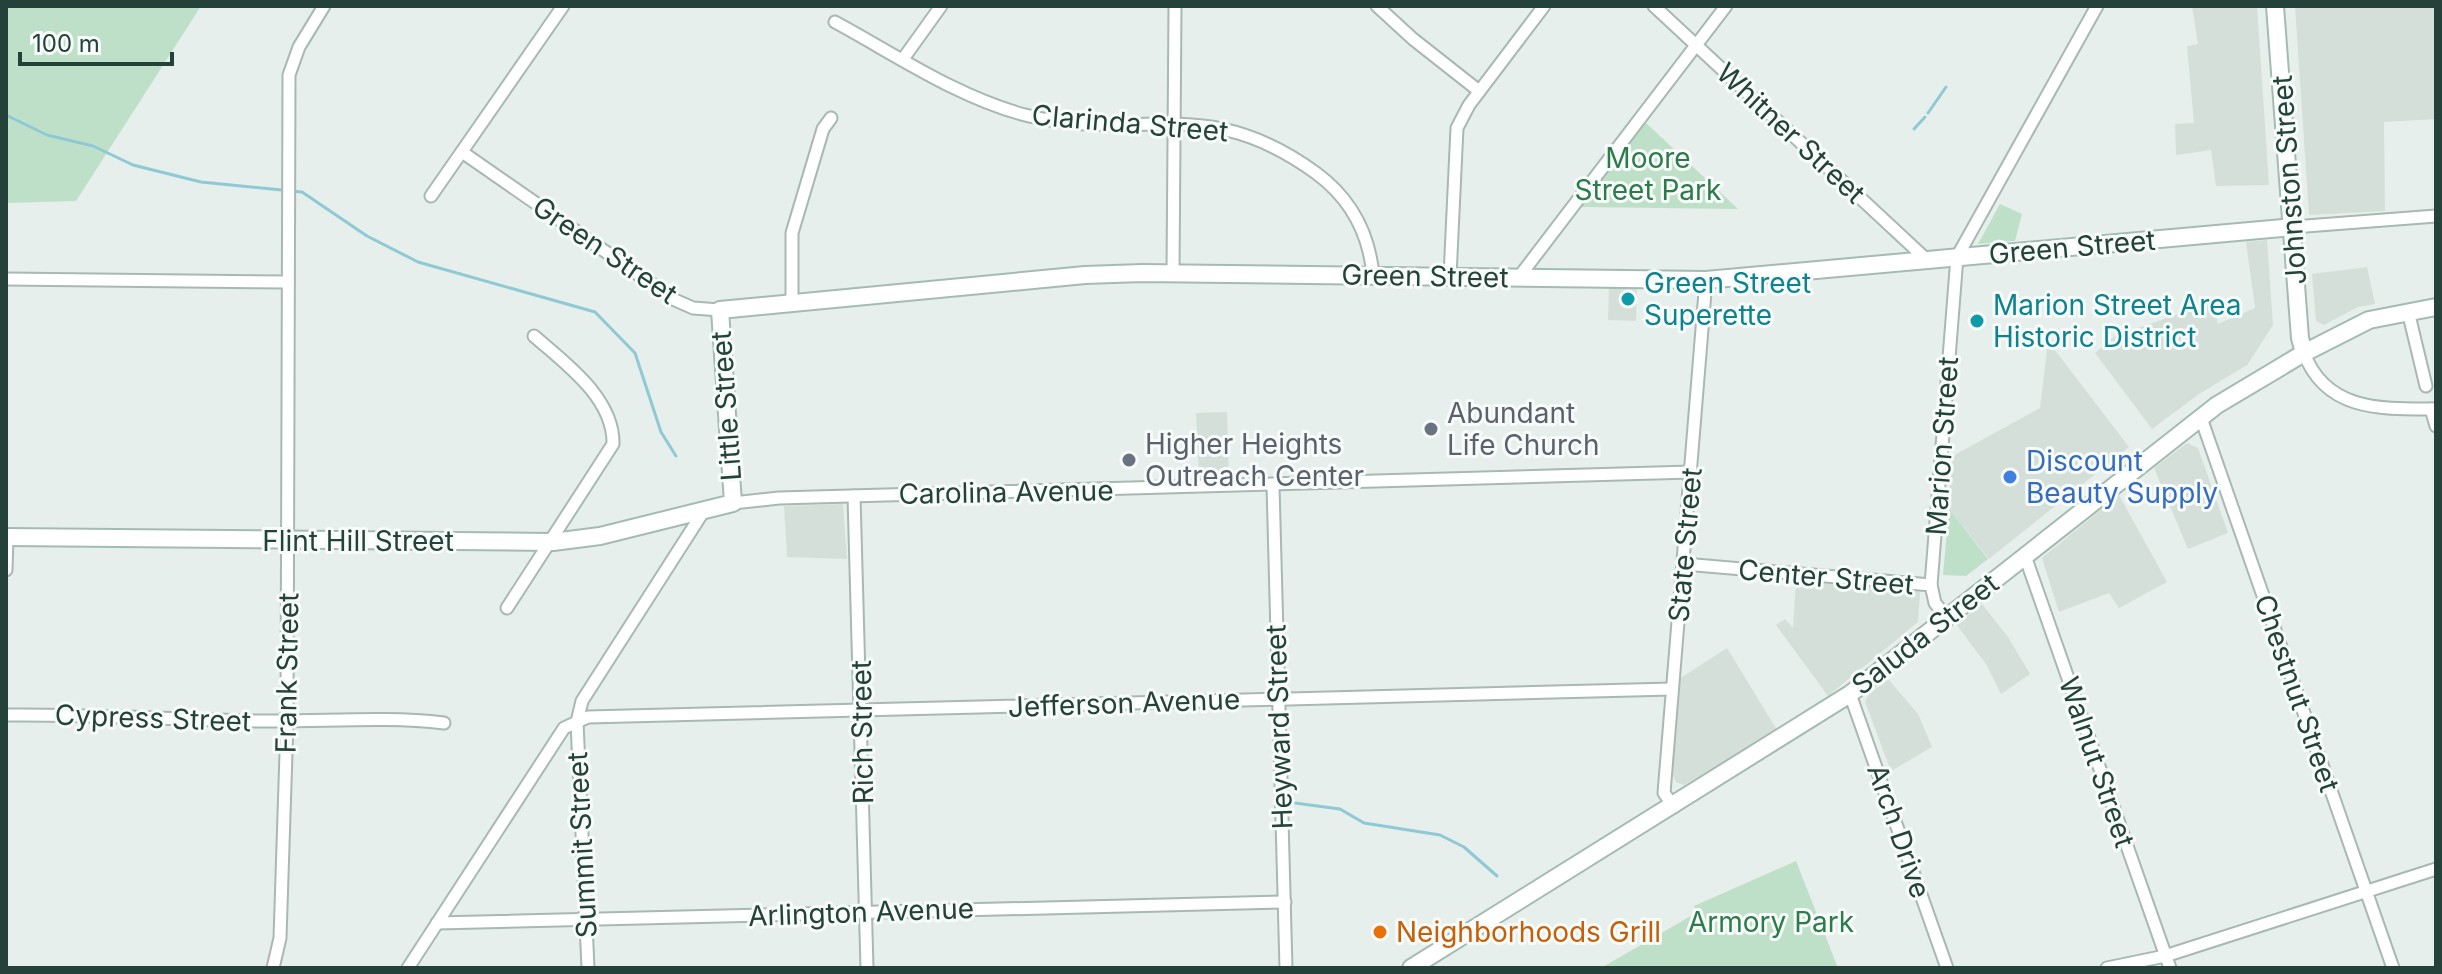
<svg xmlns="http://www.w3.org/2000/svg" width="2442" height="974" font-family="Inter,sans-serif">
<rect width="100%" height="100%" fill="#e6efeb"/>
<g fill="#d4dfda">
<polygon points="2192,6 2257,6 2269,185 2216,186 2211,150 2176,155 2175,124 2194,123 2187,46 2198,44"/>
<polygon points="2295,6 2436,6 2436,119 2384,122 2385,211 2309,215"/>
<polygon points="2267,240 2273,325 2247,365 2199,394 2152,429 2095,353 2115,336 2213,302 2218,324 2255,308 2246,242"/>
<polygon points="2367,267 2375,304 2358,307 2324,325 2316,321 2312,274"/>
<polygon points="1609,284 1637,285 1636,321 1608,320"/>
<polygon points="2048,341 2129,447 1989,559 1949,509 1951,457 2040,408"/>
<polygon points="1227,412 1229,478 1199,479 1196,413"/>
<polygon points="2187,443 2198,448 2228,533 2188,549 2154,468"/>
<polygon points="2119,495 2167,582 2119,608 2109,593 2059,612 2042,558"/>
<polygon points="843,504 847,559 787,557 784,506"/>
<polygon points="1796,581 1920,592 1918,622 1828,696 1776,625 1785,619 1793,628"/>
<polygon points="1982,604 2008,637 2030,674 2001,694 1986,664 1956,624"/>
<polygon points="1727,648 1777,730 1684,785 1676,782 1671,771 1679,679"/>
<polygon points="1888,679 1918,714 1932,747 1891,771 1865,702 1869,694"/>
</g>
<g fill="#bfe0c8">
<polygon points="6,6 201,6 76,201 6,203"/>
<polygon points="1645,122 1738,209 1581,207"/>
<polygon points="2000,204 2022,214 2015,241 1978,244"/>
<polygon points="1949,509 1988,559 1966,576 1943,575"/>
<polygon points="1796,861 1838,968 1601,968 1696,913 1694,906"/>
</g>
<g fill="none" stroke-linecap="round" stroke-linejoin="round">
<g stroke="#8ec9d4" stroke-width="3">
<polyline points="1928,113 1946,87"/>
<polyline points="6,115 47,135 93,146 133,165 201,182 302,192 367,236 418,262 595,312 635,353 661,432 676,456"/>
<polyline points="1914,129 1925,117"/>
<polyline points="1295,803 1340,809 1364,823 1440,835 1464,847 1497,876"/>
</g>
<g stroke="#a8b8b2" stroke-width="15">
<g id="street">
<polyline points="1377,6 1413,39 1479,91"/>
<polyline points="1654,6 1927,260"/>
<path d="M835 22C896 55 957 97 1025 115 1139 144 1204 91 1316 173 1350 198 1369 233 1373 275"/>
<polyline points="903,59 941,6"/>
<polyline points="462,152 675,300 693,308 720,310"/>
<polyline points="431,196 563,6"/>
<polyline points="2293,227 2436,216"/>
<polyline points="1173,273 1175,6"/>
<polyline points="1450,276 1457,128 1469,105 1544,6"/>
<polyline points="1519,277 1726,6"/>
<polyline points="6,279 288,282"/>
<polyline points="792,303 792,233 823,129 831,118"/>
<polyline points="2408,311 2426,386"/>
<path d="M2304 353C2326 412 2383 409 2436 409"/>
<polyline points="2431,409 2436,426"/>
<polyline points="2201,418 2393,968"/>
<polyline points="1273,486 1286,968"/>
<polyline points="854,496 867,968"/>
<polyline points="733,503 779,498 1691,472"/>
<polyline points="2025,556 2170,968"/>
<polyline points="1684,564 1931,585 1935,603 1947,618"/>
<polyline points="6,570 7,537"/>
<polyline points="1931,585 1957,257 2097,6"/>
<path d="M507 608 613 444C614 398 565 363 534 336"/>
<polyline points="1850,694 1947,968"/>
<path d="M6 715C92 714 176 720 262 721 323 722 384 716 444 723"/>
<polyline points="1674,807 1664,793 1706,280"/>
<polyline points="437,923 1285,902"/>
<polyline points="273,968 280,938 287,722 289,75 299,47 324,6"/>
<polyline points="408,968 564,728 577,722 582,701 705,509"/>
<polyline points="588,968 577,722 588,717 1672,689"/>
<polyline points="2107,968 2165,956 2436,869"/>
</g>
</g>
<g stroke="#a4bbb3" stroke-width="20">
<g id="secondary">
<polyline points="2275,6 2300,338 2304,353"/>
<polyline points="6,537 553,542 600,536 733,503 720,310 1085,275 1142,273 1706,280 2293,227"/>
<polyline points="1411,968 1850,694 2217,405 2304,353 2369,320 2436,307"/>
</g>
</g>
<use href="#street" stroke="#fff" stroke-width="11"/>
<use href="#secondary" stroke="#fff" stroke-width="16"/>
</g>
<g fill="#0f9aa8" stroke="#f7fbf9" stroke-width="3">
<circle cx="1628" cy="299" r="8"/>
<circle cx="1977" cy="321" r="8"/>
</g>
<g fill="#6b7280" stroke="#f7fbf9" stroke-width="3">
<circle cx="1431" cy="429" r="8"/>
<circle cx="1129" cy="460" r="8"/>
</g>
<circle fill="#3f7fe0" stroke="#f7fbf9" stroke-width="3" cx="2010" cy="477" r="8"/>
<circle fill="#e8710a" stroke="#f7fbf9" stroke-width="3" cx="1380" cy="932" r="8"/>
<g text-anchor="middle" stroke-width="6" stroke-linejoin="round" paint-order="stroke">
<g font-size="28" fill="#24423a" stroke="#f7fbf9">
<text transform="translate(1130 123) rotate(5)" y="10">Clarinda Street</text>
<text transform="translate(1791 133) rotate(43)" y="10">Whitner Street</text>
<text transform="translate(2289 180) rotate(-94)" y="10">Johnston Street</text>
<text transform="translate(2072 247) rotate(-5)" y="10">Green Street</text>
<text transform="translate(605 250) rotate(34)" y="10">Green Street</text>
<text transform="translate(1425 276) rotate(1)" y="10">Green Street</text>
<text transform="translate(726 406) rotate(-94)" y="10">Little Street</text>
<text transform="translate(1942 446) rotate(-86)" y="10">Marion Street</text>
<text transform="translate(1006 492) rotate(-1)" y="10">Carolina Avenue</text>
<text x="358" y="551">Flint Hill Street</text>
<text transform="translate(1685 545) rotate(-85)" y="10">State Street</text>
<text transform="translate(1826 577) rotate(5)" y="10">Center Street</text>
<text transform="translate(1925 634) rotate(-38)" y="10">Saluda Street</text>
<text transform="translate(287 673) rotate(-89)" y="10">Frank Street</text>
<text transform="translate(2297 693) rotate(71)" y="10">Chestnut Street</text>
<text transform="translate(1124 703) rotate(-2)" y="10">Jefferson Avenue</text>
<text transform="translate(153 718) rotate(2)" y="10">Cypress Street</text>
<text transform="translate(1279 727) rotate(-92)" y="10">Heyward Street</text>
<text transform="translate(862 732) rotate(-91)" y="10">Rich Street</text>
<text transform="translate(2097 762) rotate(71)" y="10">Walnut Street</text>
<text transform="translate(1899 831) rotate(71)" y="10">Arch Drive</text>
<text transform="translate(582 845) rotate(-93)" y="10">Summit Street</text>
<text transform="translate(861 912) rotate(-2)" y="10">Arlington Avenue</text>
</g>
<g font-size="28" fill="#2d7a4b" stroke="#f7fbf9">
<text x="1648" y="168">Moore<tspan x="1648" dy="32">Street Park</tspan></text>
<text x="1771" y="932">Armory Park</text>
</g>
<g font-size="28" fill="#0d838f" stroke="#f7fbf9" text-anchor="start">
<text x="1644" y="293">Green Street<tspan x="1644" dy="32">Superette</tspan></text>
<text x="1993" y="315">Marion Street Area<tspan x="1993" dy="32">Historic District</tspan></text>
</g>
<g font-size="28" fill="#5b616d" stroke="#f7fbf9" text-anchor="start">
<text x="1447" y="423">Abundant<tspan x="1447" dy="32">Life Church</tspan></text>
<text x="1145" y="454">Higher Heights<tspan x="1145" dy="32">Outreach Center</tspan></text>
</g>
<g font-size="28" fill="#366cbe" stroke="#f7fbf9" text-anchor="start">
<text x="2026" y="471">Discount<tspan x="2026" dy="32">Beauty Supply</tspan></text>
</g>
<g font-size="28" fill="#c56008" stroke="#f7fbf9" text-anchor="start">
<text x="1396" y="942">Neighborhoods Grill</text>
</g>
</g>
<rect width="2442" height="974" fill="none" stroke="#24423a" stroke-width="16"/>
<path d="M20 52v12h152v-12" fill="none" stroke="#24423a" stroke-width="4"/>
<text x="32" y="52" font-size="24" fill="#24423a" stroke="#f7fbf9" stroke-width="6" paint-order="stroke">100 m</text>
</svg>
